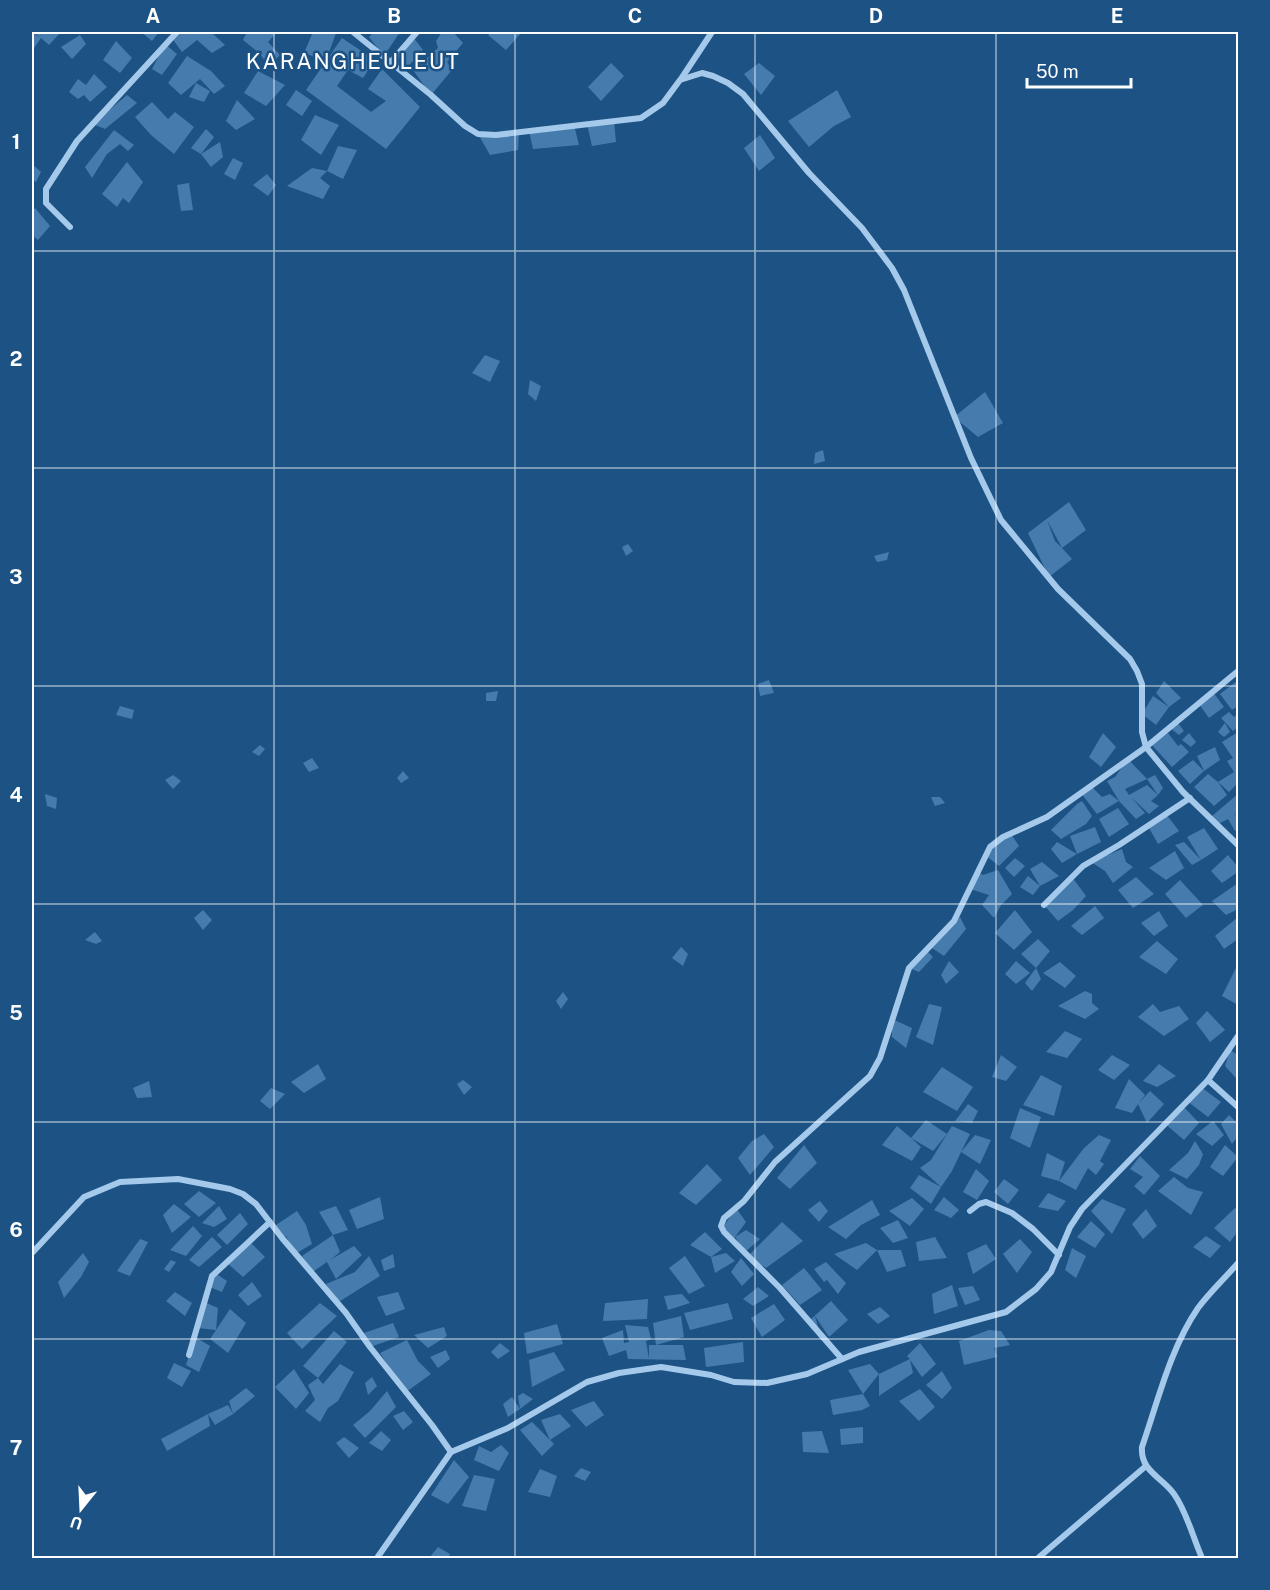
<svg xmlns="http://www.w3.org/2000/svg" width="1270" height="1590" font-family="'Public Sans',sans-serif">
<rect width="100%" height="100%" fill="#1d5284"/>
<g fill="#467cad">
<polygon points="32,32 59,32 60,33 49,45 41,38 32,51 32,33 41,38"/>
<polygon points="141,32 159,32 152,41"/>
<polygon points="177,32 211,32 225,45 212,53 197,40 182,52 171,37"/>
<polygon points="247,32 276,33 268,42 280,55 269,66 259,53 243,40"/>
<polygon points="313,32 336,33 326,61 342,38 375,60 363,78 348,70 337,86 371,112 386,101 368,89 382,69 420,107 386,149 306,90 326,61 304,53"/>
<polygon points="374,32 400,32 384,56 369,37"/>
<polygon points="442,32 453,32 463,43 447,62 452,70 431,95 413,70 438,48 436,41"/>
<polygon points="491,32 522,32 506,50 488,35"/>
<polygon points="80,35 86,44 72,59 61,47"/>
<polygon points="413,37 423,50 403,72 391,62"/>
<polygon points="116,41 132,58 120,73 103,60"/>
<polygon points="165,44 177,54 162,75 152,69"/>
<polygon points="187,56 211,71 225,86 214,94 200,79 181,95 168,83"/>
<polygon points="611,63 624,76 601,101 588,87"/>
<polygon points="759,63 775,76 761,95 744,74"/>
<polygon points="258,71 285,85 266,106 244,93"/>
<polygon points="94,74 107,87 90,102 84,95 78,99 69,92 78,79 86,85"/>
<polygon points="196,83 210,91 204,102 189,97"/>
<polygon points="296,90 312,101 302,116 286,105"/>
<polygon points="837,90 851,117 834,126 809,147 788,121"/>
<polygon points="127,95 137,103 105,129 93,124"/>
<polygon points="237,100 255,119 236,130 226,121"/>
<polygon points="152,102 168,119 175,112 194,127 174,154 151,135 135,117"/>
<polygon points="315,115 339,125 321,155 301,140"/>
<polygon points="614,121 616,142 592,146 587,124"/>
<polygon points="574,125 579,145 533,149 529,131"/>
<polygon points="206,129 214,137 201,154 191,148"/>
<polygon points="114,130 134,145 128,151 120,144 107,154 92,178 85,167"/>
<polygon points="519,132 518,150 490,155 478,134"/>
<polygon points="760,135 775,158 759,171 744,148"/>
<polygon points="220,142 223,157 211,167 201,154"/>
<polygon points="338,146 357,150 343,179 327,171"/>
<polygon points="233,158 243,163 235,180 224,174"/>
<polygon points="127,162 143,182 129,203 123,198 117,207 102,194"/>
<polygon points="32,164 41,172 36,182 32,179"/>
<polygon points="312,168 327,171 320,178 330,186 323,199 287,186"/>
<polygon points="267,174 276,185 268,196 253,185"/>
<polygon points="189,183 193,210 181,211 177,185"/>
<polygon points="35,208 50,226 38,240 32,235 32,212"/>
<polygon points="485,355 500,361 490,382 472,373"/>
<polygon points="530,380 541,386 536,401 528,394"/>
<polygon points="985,392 1003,423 978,437 954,417"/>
<polygon points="823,450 825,461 814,464 815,453"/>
<polygon points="1069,502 1086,530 1062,548 1047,520 1055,541 1062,548 1072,559 1049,577 1028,533"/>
<polygon points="628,544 633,551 626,556 622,547"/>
<polygon points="889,552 887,560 877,562 874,556"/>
<polygon points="769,680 774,693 760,696 758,684"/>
<polygon points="1164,681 1181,698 1169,707 1156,725 1142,714 1153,696 1169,707 1156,693"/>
<polygon points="1237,681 1238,684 1238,706 1232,710 1220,694"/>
<polygon points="498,691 496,701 486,701 486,693"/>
<polygon points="1213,692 1224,707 1209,718 1199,704"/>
<polygon points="120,706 134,710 132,719 116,715"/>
<polygon points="1229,712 1234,717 1238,713 1238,727 1233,731 1221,718"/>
<polygon points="1177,722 1184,731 1179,735 1170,728"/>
<polygon points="1225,723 1230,732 1224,737 1218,732"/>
<polygon points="1238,732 1238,783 1229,792 1218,782 1234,772 1227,761 1233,758 1222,742"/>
<polygon points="1103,733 1116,747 1101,767 1089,757"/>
<polygon points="1168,733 1178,746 1181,744 1189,752 1172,767 1150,743"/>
<polygon points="1189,733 1196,742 1191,747 1182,740"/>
<polygon points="260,745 265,749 259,756 252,752"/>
<polygon points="1215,747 1220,760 1204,771 1190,784 1178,771 1193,760 1204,771 1197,756"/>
<polygon points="312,758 319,768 309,772 303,763"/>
<polygon points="1128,759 1147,779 1125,789 1129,795 1147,785 1158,795 1151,801 1159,806 1149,814 1131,797 1145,813 1136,819 1119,801 1107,781 1115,777"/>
<polygon points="403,771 409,778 401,783 397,778"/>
<polygon points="1208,774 1218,782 1227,795 1214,806 1194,787"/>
<polygon points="173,775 181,781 173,789 165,780"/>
<polygon points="1155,775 1163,788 1158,795 1147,779"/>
<polygon points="1091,786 1102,797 1110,794 1119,801 1097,814 1081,793"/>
<polygon points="45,794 57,798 56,809 47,806"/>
<polygon points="1238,794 1238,811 1232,817 1238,812 1238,829 1235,831 1228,819 1218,824 1212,816"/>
<polygon points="931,797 940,797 945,803 935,806"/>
<polygon points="1082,801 1092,816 1086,824 1061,839 1051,830 1077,804"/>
<polygon points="1118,808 1129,824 1109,837 1099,819"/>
<polygon points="1166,814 1179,831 1158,844 1148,826"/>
<polygon points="1095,827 1101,842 1077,854 1070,836"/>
<polygon points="1204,828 1218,849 1201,860 1192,865 1175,845 1184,842 1201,860 1187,837"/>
<polygon points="1011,834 1019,846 999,866 985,855"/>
<polygon points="1057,842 1077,854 1062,863 1051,849"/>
<polygon points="1122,849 1126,862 1133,867 1113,883 1105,871 1091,862"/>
<polygon points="1175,851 1184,868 1166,880 1149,868"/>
<polygon points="1228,855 1238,867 1238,872 1222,883 1211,871"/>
<polygon points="1015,858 1025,866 1014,877 1005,868"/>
<polygon points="1042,862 1059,876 1040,886 1033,895 1020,887 1028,876 1040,886 1030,869"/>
<polygon points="998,870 1012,894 1001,905 994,918 982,905 989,895 970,889 978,872 983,875"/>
<polygon points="1072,877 1086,896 1073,910 1058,921 1044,905"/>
<polygon points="1136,877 1154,894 1133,908 1118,890"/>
<polygon points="1180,880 1203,905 1186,918 1165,894"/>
<polygon points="1238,883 1238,909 1226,915 1212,901"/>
<polygon points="1095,906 1104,918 1082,935 1071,926"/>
<polygon points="203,910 212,920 203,930 194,918"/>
<polygon points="1015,910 1032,932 1014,950 995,933"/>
<polygon points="1159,911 1168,926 1154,936 1141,923"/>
<polygon points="960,917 966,929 944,956 929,946"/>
<polygon points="1238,917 1238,939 1224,949 1215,936"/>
<polygon points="95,932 102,941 96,944 85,940"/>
<polygon points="1038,939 1050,951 1036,968 1021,954"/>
<polygon points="1157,941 1178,959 1166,974 1139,957"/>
<polygon points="681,947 688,954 683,966 672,958"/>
<polygon points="926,950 933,957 919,972 909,968"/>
<polygon points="949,961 959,972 946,984 941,975"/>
<polygon points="1016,961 1030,973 1016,984 1005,974"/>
<polygon points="1060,962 1076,976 1065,988 1043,973"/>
<polygon points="1238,964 1238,1005 1222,996"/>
<polygon points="1036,968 1041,979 1032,991 1025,983"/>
<polygon points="1085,991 1092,994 1092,1003 1099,1009 1085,1019 1058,1006"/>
<polygon points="563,992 568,999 561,1009 556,1001"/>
<polygon points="929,1004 942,1007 933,1045 916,1037"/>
<polygon points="1153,1004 1160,1012 1179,1006 1189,1019 1164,1036 1138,1017"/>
<polygon points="1207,1011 1225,1030 1210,1042 1196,1023"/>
<polygon points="892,1019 912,1028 906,1048 892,1037"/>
<polygon points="1065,1031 1082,1039 1067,1058 1046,1052"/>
<polygon points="1230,1050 1238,1055 1238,1074 1236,1078 1225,1066"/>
<polygon points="1001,1055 1017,1067 1006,1081 992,1077"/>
<polygon points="1112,1055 1130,1065 1114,1080 1098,1070"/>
<polygon points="318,1064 326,1079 304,1093 291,1082"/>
<polygon points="1159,1064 1176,1076 1157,1087 1143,1081"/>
<polygon points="942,1067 973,1087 957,1111 923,1092"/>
<polygon points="1041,1075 1062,1086 1054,1116 1023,1105"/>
<polygon points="1129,1079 1145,1095 1138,1104 1150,1091 1164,1104 1147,1123 1138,1104 1132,1113 1115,1108"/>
<polygon points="463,1080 472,1087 464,1095 457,1084"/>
<polygon points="149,1081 152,1097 137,1098 133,1088"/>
<polygon points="1201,1087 1221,1102 1208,1117 1187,1101"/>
<polygon points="271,1088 285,1094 270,1109 260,1101"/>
<polygon points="968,1104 978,1111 972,1123 955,1121"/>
<polygon points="1182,1105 1199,1123 1184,1140 1164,1123"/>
<polygon points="1020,1108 1041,1117 1030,1148 1010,1138"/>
<polygon points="1229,1115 1238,1124 1238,1136 1232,1144 1221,1124"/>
<polygon points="926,1120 947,1134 952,1126 970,1134 961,1152 975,1135 991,1140 980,1164 961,1152 952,1171 941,1187 920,1168 931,1160 947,1134 933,1151 911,1138 921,1147 912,1161 882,1145 897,1126 911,1138"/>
<polygon points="1213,1121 1224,1135 1212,1146 1196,1134"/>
<polygon points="764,1134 774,1147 750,1175 738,1158 752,1141"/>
<polygon points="1099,1135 1111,1140 1100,1161 1104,1164 1096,1175 1088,1168 1076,1190 1059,1181 1041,1176 1047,1153 1065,1162 1059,1181 1084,1148"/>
<polygon points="1195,1141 1203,1154 1199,1165 1187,1179 1169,1170 1188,1153"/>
<polygon points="804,1145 817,1163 790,1189 777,1178"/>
<polygon points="1225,1145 1238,1157 1223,1176 1210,1167"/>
<polygon points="1140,1156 1160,1176 1144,1195 1134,1186 1143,1177 1130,1169"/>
<polygon points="707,1164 722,1180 696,1205 679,1193"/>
<polygon points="976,1169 989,1181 977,1200 963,1192"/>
<polygon points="919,1175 941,1187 931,1204 910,1188"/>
<polygon points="1174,1177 1188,1188 1203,1192 1191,1215 1158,1191"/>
<polygon points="1004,1179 1019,1190 1008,1204 994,1192"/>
<polygon points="199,1191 216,1203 199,1217 184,1204"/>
<polygon points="1048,1193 1066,1201 1058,1211 1038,1207"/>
<polygon points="380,1197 384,1219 357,1229 349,1210"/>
<polygon points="944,1197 959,1210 951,1218 934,1210"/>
<polygon points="912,1198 924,1209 910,1226 889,1211"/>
<polygon points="1102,1199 1126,1209 1112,1234 1091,1211"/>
<polygon points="872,1200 880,1215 861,1225 846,1239 828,1227"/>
<polygon points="820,1201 828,1211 819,1222 808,1210"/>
<polygon points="174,1204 191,1217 172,1233 163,1215"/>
<polygon points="219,1206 227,1219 214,1227 202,1223"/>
<polygon points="336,1206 348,1230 333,1235 319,1212"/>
<polygon points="736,1208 746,1222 733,1240 722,1229"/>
<polygon points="1235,1208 1238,1211 1238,1231 1230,1242 1214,1228"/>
<polygon points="1146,1209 1157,1226 1143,1239 1132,1224"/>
<polygon points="297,1211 306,1225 312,1244 295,1254 286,1236 282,1238 273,1227"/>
<polygon points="240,1213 248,1224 227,1245 217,1235"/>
<polygon points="898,1220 908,1238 893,1243 880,1228"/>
<polygon points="1091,1221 1105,1234 1095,1248 1077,1237"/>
<polygon points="782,1222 803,1241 766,1268 748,1256"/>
<polygon points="193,1226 202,1236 186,1256 170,1250"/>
<polygon points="746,1230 760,1239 745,1252 735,1237"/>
<polygon points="705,1232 722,1249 711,1257 690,1245"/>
<polygon points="333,1235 340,1252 330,1260 354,1246 362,1255 336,1279 327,1262 311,1273 302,1256"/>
<polygon points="1206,1236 1221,1246 1210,1258 1193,1247"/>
<polygon points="212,1237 222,1247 199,1267 189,1260"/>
<polygon points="935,1237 947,1258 919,1261 916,1242"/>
<polygon points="140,1239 148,1242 130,1276 117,1271"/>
<polygon points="1020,1239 1032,1252 1017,1273 1003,1254"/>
<polygon points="249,1241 265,1257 243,1277 226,1262"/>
<polygon points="866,1243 877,1250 901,1250 906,1266 887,1272 877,1250 857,1270 834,1254"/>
<polygon points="986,1244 996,1259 973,1274 967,1253"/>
<polygon points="1072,1248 1086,1256 1076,1278 1065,1270"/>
<polygon points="83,1253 89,1262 81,1277 64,1298 58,1282"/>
<polygon points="726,1253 735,1261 715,1273 711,1257"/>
<polygon points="393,1254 395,1267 384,1271 381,1260"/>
<polygon points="369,1256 380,1276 337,1303 326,1284 355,1272"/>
<polygon points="685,1256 705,1286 689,1294 669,1268"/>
<polygon points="741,1258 754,1274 742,1286 731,1272"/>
<polygon points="171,1260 176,1262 169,1272 164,1269"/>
<polygon points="826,1262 846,1283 838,1294 827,1280 824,1282 814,1269"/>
<polygon points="804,1268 822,1290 800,1305 782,1285"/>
<polygon points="215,1273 227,1281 222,1292 207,1286"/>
<polygon points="252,1282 262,1296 248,1306 238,1295"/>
<polygon points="952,1285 958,1306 934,1314 932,1294"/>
<polygon points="973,1286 980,1300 965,1305 958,1288"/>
<polygon points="758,1287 769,1296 753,1306 743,1299"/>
<polygon points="175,1292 192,1303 185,1316 166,1301"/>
<polygon points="398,1292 405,1309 386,1316 377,1297"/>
<polygon points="682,1294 690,1303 668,1310 664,1296"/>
<polygon points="648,1299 647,1319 603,1321 605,1303"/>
<polygon points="831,1301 848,1320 829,1337 815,1316 820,1334 809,1321"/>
<polygon points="204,1302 218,1308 216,1330 230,1309 246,1323 228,1353 210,1339 216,1330 198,1328"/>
<polygon points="320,1303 337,1316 302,1349 287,1333"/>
<polygon points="728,1303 733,1319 690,1330 684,1313"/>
<polygon points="774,1304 785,1320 762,1337 751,1318"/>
<polygon points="880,1307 890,1316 878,1324 867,1314"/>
<polygon points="681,1316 684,1337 656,1345 653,1323"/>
<polygon points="393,1323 399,1337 370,1347 364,1333"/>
<polygon points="557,1324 563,1344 527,1354 524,1333"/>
<polygon points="625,1325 648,1327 651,1339 646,1341 649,1359 649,1345 683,1345 686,1360 628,1359 626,1350 609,1356 602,1338 623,1330 624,1343 629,1342"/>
<polygon points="444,1327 447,1336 428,1348 414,1335"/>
<polygon points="989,1330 1001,1331 1010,1345 994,1348 997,1357 964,1365 959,1341"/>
<polygon points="334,1331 347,1342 318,1378 303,1366"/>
<polygon points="195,1337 210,1346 199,1372 186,1365"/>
<polygon points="407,1340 418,1361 431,1374 406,1392 380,1353"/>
<polygon points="743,1342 744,1362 706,1367 704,1348"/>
<polygon points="500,1343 510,1351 498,1359 491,1352"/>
<polygon points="920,1343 936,1364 922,1377 910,1360 913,1373 879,1396 879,1374 910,1359 907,1356"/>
<polygon points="446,1350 450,1359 438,1368 430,1357"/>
<polygon points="554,1352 565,1370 532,1387 529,1360"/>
<polygon points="174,1363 191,1371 182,1387 167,1378"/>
<polygon points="340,1364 354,1372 338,1401 328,1408 320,1422 305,1411 315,1400 308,1385 318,1378 323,1384"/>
<polygon points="870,1364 879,1374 863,1394 870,1406 862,1410 833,1415 830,1400 863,1394 848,1370"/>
<polygon points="294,1369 309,1393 296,1409 275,1387"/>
<polygon points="942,1371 952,1388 942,1399 926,1385"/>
<polygon points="372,1377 377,1386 368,1395 365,1383"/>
<polygon points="246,1388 255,1396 233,1414 229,1401"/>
<polygon points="920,1389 935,1407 919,1421 899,1401"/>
<polygon points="387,1391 396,1407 365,1438 353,1425 370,1411"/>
<polygon points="523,1393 533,1399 520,1409 518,1396"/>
<polygon points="512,1397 520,1409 508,1417 503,1404"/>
<polygon points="594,1401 604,1415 586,1427 571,1410"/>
<polygon points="228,1405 233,1414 215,1425 208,1414"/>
<polygon points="404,1411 413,1422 403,1430 393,1416"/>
<polygon points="208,1414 210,1426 167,1451 161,1439"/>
<polygon points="560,1414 571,1426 550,1440 554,1444 542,1456 520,1430 532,1422 550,1440 541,1420"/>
<polygon points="863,1427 863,1443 841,1445 840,1429"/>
<polygon points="381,1431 391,1440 382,1451 369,1443"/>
<polygon points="822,1431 829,1453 803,1452 802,1432"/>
<polygon points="344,1437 359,1448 349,1458 336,1443"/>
<polygon points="501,1445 509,1453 499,1471 474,1460 479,1446 491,1452"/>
<polygon points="454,1460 469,1477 448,1504 431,1495"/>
<polygon points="581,1468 591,1472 585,1481 574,1476"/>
<polygon points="540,1469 557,1476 550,1497 528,1492"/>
<polygon points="474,1475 495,1479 486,1511 462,1506"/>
<polygon points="438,1547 450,1554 448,1558 429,1558"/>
</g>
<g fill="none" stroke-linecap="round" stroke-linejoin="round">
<g stroke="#a5c9ea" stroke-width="6">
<polyline points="353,32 431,95 465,126 478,134 496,135 641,118 663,103 680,80 702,73 713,76 728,83 743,94 809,173 862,228 892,268 904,290 971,458 1001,520 1058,589 1130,659 1137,671 1142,684 1142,732 1146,747 1183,792 1238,845"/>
<polyline points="391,62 417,32"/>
<polyline points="681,79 712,32"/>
<polyline points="70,227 46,203 46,189 77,141 177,32"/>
<polyline points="1044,905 1083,866 1119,845 1190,798"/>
<polyline points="1208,1080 1238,1107"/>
<polyline points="970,1211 979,1204 986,1202 1012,1213 1033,1229 1059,1255"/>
<polyline points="32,1253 84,1197 120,1182 178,1179 230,1189 243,1194 256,1204 282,1238 346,1313 370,1347 432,1425 451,1452 508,1428 587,1382 619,1373 661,1367 711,1375 734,1382 767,1383 807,1374 859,1352 1006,1312 1036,1289 1051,1272 1070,1227 1082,1209 1208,1080 1238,1036"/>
<polyline points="189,1355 212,1276 270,1222"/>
<polyline points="842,1359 780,1288 724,1232 721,1226 724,1218 744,1201 775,1162 870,1076 880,1058 909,968 954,921 990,847 1003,837 1047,817 1146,747 1238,671"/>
<polyline points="377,1558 451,1452"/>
<polyline points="1038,1558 1146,1466"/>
<path d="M1202 1558C1193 1538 1187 1512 1174 1494 1162 1477 1140 1471 1142 1447 1158 1401 1170 1349 1198 1308 1210 1292 1225 1278 1238 1263"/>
</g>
</g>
<path fill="none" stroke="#fff" stroke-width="1.5" stroke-opacity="0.55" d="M274 32V1558M515 32V1558M755 32V1558M996 32V1558M32 251H1238M32 468H1238M32 686H1238M32 904H1238M32 1122H1238M32 1339H1238"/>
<g text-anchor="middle" stroke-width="5" stroke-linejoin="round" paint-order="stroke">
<g font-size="22" letter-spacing="1.5" fill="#fff" stroke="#1d5284">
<text x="353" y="69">KARANGHEULEUT</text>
</g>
</g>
<rect width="1270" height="1590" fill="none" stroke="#1d5284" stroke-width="66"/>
<g transform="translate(81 1509) rotate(198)" stroke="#1d5284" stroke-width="4.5" paint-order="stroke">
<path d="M0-4.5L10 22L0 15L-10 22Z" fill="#ffffff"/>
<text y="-9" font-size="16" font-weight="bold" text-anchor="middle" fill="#ffffff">U</text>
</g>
<path d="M1027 78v9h104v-9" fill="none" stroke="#ffffff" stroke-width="3"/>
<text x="1036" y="78" font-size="18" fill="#ffffff" stroke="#1d5284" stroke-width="4.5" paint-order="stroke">50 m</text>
<rect x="33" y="33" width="1204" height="1524" fill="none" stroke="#fff" stroke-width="2"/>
<g font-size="20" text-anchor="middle" font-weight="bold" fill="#fff">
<text x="153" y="23">A</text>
<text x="394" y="23">B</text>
<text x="635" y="23">C</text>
<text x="876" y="23">D</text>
<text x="1117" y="23">E</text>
<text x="16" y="149">1</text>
<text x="16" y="366">2</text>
<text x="16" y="584">3</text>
<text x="16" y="802">4</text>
<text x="16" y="1020">5</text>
<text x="16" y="1237">6</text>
<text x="16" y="1455">7</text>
</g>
</svg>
